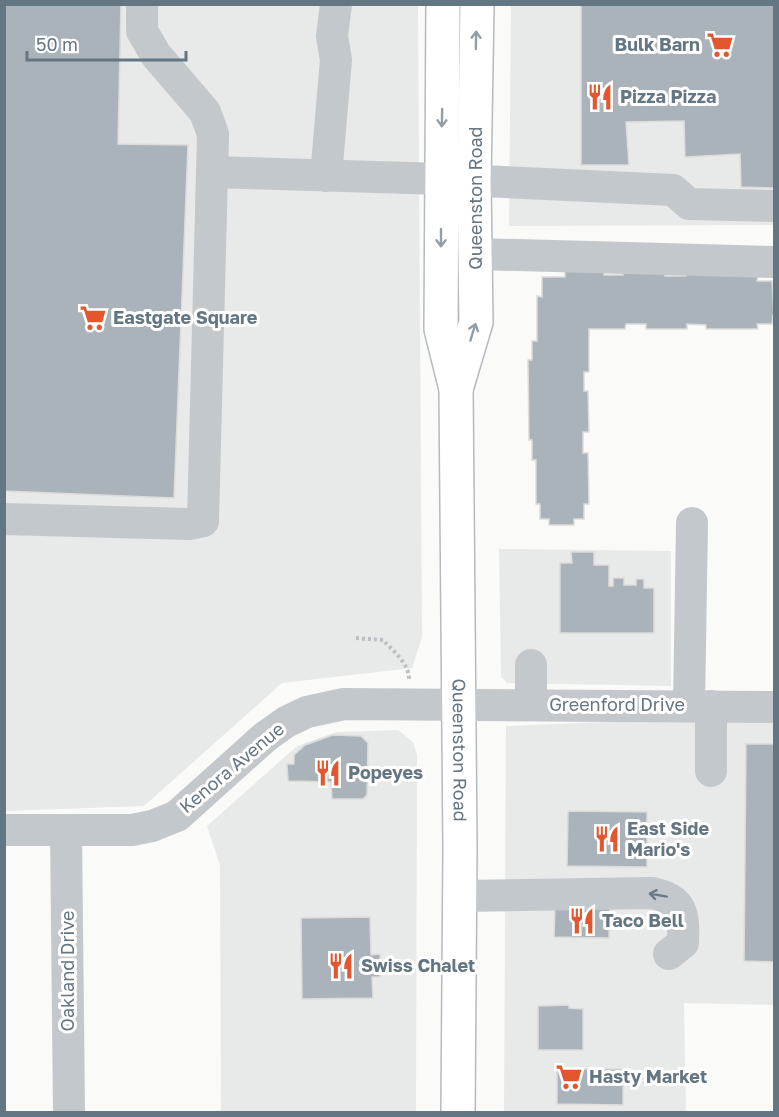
<svg xmlns="http://www.w3.org/2000/svg" width="779" height="1117" font-family="'Golos Text',sans-serif">
<rect width="100%" height="100%" fill="#fafaf8"/>
<g fill="#e8e9e9">
<polygon points="4,5 418,5 422,637 412,668 282,683 144,806 5,811"/>
<polygon points="511,5 774,5 774,225 509,226"/>
<polygon points="499,549 671,551 671,686 507,683 501,677"/>
<polygon points="673,719 774,719 774,1005 684,1003 686,1112 504,1112 506,726"/>
<polygon points="398,730 413,742 417,755 416,1112 221,1112 220,865 207,826 297,746 336,732"/>
</g>
<g fill="#aab3b9" stroke="#dcdcda" stroke-width="1.5">
<polygon points="4,4 121,4 118,144 188,145 174,498 4,491"/>
<polygon points="581,4 774,4 774,188 741,187 740,154 685,157 684,121 626,122 629,165 581,165"/>
<polygon points="623,270 665,270 665,276 686,276 686,270 758,276 757,281 772,281 774,315 773,315 772,324 757,324 758,329 706,329 706,325 687,324 687,329 646,329 646,324 626,324 625,329 589,329 589,372 584,372 584,391 588,391 589,432 583,432 583,453 588,453 589,504 584,504 584,519 574,519 574,525 549,525 549,519 540,519 540,504 536,504 536,460 532,460 532,440 529,440 528,360 532,360 532,341 537,341 537,296 542,297 542,277 565,277 565,271 604,271 604,275 623,275"/>
<polygon points="571,552 594,552 594,565 609,565 609,586 613,586 613,578 624,578 624,585 636,585 636,579 644,579 644,588 654,588 654,633 560,633 560,563 572,563"/>
<polygon points="333,735 361,736 368,743 367,795 363,799 332,799 331,782 288,781 287,764 294,764 294,755 305,745"/>
<polygon points="746,744 774,744 774,962 744,961"/>
<polygon points="568,811 647,812 647,867 567,866"/>
<polygon points="610,905 609,938 554,937 555,906"/>
<polygon points="370,917 371,955 380,954 380,977 372,977 373,998 302,999 301,918"/>
<polygon points="569,1005 569,1008 583,1009 583,1050 538,1050 538,1006"/>
<polygon points="557,1069 623,1069 623,1105 557,1104"/>
</g>
<g fill="none" stroke-linecap="round" stroke-linejoin="round">
<g stroke="#b5babe" stroke-width="36">
<g id="major">
<path id="s1" d="M443 4 441 329 456 389 460 848 458 1112"/>
<polyline points="456,389 476,322 474,181 477,4"/>
</g>
</g>
<path stroke="#bbbfc2" stroke-width="4" stroke-dasharray="3 3" stroke-linecap="butt" d="M356 638 383 640C393 651 409 663 409 679"/>
<g stroke="#c3c8cc" stroke-width="32">
<polyline points="213,172 441,179 673,190 689,204 774,206"/>
<polyline points="326,176 336,60 332,36 336,4"/>
<polyline points="476,254 774,262"/>
<polyline points="4,519 189,524 203,521 213,134 205,112 156,55 142,31 142,4"/>
<polyline points="531,665 531,705"/>
<polyline points="689,706 692,523"/>
<polyline points="711,771 711,706"/>
<polyline points="4,830 132,830 152,826 177,816 265,737 286,722 307,712 344,704 774,707"/>
<polyline points="66,830 69,1112"/>
<path d="M460 896 652 893C683 899 684 914 683 943L669 954"/>
</g>
<use href="#major" stroke="#fff" stroke-width="33"/>
</g>
<defs><path id="oneway-shaft" d="M-6 0H5M1.5-3L5.5 0L1.5 3" fill="none" stroke-width="1.6" stroke-linecap="round" stroke-linejoin="round" transform="scale(1.5)"/></defs>
<g stroke="#939fa8">
<use href="#oneway-shaft" transform="translate(476 40) rotate(-89)"/>
<use href="#oneway-shaft" transform="translate(442 118) rotate(91)"/>
<use href="#oneway-shaft" transform="translate(441 238) rotate(90)"/>
<use href="#oneway-shaft" transform="translate(473 332) rotate(-73)"/>
</g>
<use stroke="#6a7a87" href="#oneway-shaft" transform="translate(658 895) rotate(-170)"/>
<defs>
<g id="supermarket-bare" transform="scale(2.07)"><path d="M-6-5.5h2.5l.6 2H6L4.5 2H-2.5L-4.4-4H-6ZM-1.5 3.2a1.3 1.3 0 1 0 .1 0ZM3 3.2a1.3 1.3 0 1 0 .1 0Z" fill="#e4572e" stroke="#fff" stroke-width="2.5" paint-order="stroke"/></g>
<g id="restaurant-bare" transform="scale(2.07)"><path d="M-5-6h1v4h1v-4h1v4h1v-4h1v5L-1.5 .5V6h-2V.5L-5-1ZM5-6V6H3V1.5H1.5Q1.5-4 5-6Z" fill="#e4572e" stroke="#fff" stroke-width="2.5" paint-order="stroke"/></g>
</defs>
<g fill-rule="evenodd">
<use href="#supermarket-bare" x="720" y="45"/>
<use href="#restaurant-bare" x="600" y="97"/>
<use href="#supermarket-bare" x="93" y="318"/>
<use href="#restaurant-bare" x="328" y="773"/>
<use href="#restaurant-bare" x="607" y="839"/>
<use href="#restaurant-bare" x="582" y="921"/>
<use href="#restaurant-bare" x="341" y="966"/>
<use href="#supermarket-bare" x="569" y="1077"/>
</g>
<g text-anchor="middle" stroke-width="6" stroke-linejoin="round" paint-order="stroke">
<g font-size="18" font-weight="bold" fill="#657683" stroke="#fff" text-anchor="start">
<text x="700" y="51" text-anchor="end">Bulk Barn</text>
<text x="620" y="103">Pizza Pizza</text>
<text x="113" y="324">Eastgate Square</text>
<text x="348" y="779">Popeyes</text>
<text x="627" y="835">East Side<tspan x="627" dy="21">Mario's</tspan></text>
<text x="602" y="927">Taco Bell</text>
<text x="361" y="972">Swiss Chalet</text>
<text x="589" y="1083">Hasty Market</text>
</g>
<g font-size="18" fill="#657683" stroke="#fff">
<text transform="translate(476 198) rotate(-90)" y="6">Queenston Road</text>
<text x="617" y="711">Greenford Drive</text>
<text dy="6" stroke="none"><textPath href="#s1" startOffset="748">Queenston Road</textPath></text>
<text transform="translate(232 768) rotate(-40)" y="6">Kenora Avenue</text>
<text transform="translate(68 971) rotate(-90)" y="6">Oakland Drive</text>
</g>
</g>
<rect width="779" height="1117" fill="none" stroke="#657683" stroke-width="12"/>
<path d="M27 51v9h159v-9" fill="none" stroke="#657683" stroke-width="3"/>
<text x="36" y="51" font-size="18" fill="#657683" stroke="#ffffff" stroke-width="4.5" paint-order="stroke">50 m</text>
</svg>
